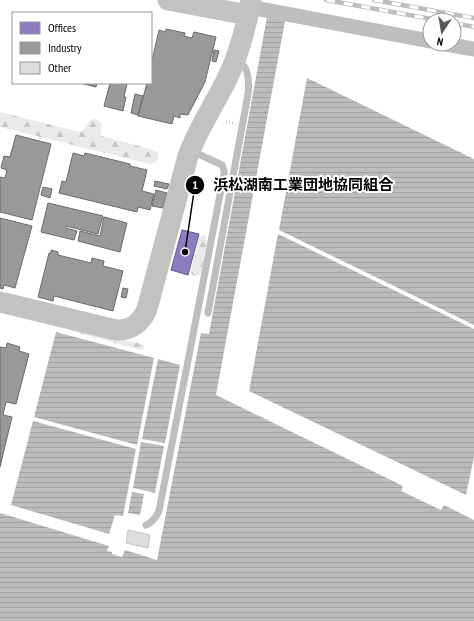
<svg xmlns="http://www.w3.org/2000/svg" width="474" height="621" font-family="'PT Sans Narrow','Noto Sans JP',sans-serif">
<defs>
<pattern id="forest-firs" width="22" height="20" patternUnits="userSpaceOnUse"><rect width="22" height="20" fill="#eaeaea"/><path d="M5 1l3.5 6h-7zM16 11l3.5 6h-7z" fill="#c7c7c7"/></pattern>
<pattern id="water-rules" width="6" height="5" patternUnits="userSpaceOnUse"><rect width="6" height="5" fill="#bcbcbc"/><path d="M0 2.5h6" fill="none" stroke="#a0a0a0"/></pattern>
</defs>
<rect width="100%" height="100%" fill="#fff"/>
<g fill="url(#forest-firs)">
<path d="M0 112 80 132 84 130C88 122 92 113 102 124L101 134 102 136 153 150 158 153V159L155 163 150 164 0 127Z"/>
<path d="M203 235 205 236 207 240 201 273C197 278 191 277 191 270L199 238Z"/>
<polygon points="78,329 142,344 144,346 144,348 142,350 140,350 75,332 75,330"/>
</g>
<g fill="url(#water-rules)">
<polygon points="267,17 285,21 216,395 403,486 401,491 441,510 444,505 474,520 474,621 0,621 0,513 109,546 107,551 112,552 112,554 122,557 125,550 157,560 201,333 209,334"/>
<polygon points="307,78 474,159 474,325 279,230"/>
<polygon points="278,234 474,329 474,457 466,495 249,391"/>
<polygon points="56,332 154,358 137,445 34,417"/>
<polygon points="158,359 180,365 165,443 142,439"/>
<polygon points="33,421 136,449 123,516 115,515 109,534 11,505"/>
<polygon points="141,442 164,446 155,493 133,488"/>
<polygon points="132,492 144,494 140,515 128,513"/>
</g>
<polygon fill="#8e7cc3" stroke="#635788" points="182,230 199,234 188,275 171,270"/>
<g fill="#999" stroke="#6b6b6b">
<polygon points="166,29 185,33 184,36 192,38 194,32 216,37 205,82 188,115 180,114 180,118 174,116 172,124 138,116 147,83 151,83 151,65 159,30 165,32"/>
<polygon points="214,50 219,51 216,62 212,61"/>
<polygon points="80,83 97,83 96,87"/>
<polygon points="110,83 123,83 127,84 124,97 126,97 123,111 104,106"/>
<polygon points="135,94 143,96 138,115 131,113"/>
<polygon points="16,135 51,144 32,220 0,212 0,177 5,178 7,170 1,168 4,156 10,157"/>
<polygon points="73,153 84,156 85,153 130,164 130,166 147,170 142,191 154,194 150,210 138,207 137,212 59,193 62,181 66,182"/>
<polygon points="155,181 169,184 167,189 154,186"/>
<polygon points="43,187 52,189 50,198 41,195"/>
<polygon points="156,190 167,193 163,208 152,206"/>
<polygon points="48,203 103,216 98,234 66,226 66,228 77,231 74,240 41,232"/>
<polygon points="104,217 127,223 120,252 78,241 80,231 100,236"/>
<polygon points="0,218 32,226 15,288 4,285 3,289 0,288"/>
<polygon points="51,250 58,252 58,255 91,263 92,258 104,261 103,266 123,271 113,311 54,296 53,301 38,297 49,253 51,253"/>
<polygon points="123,288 128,289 126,298 121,297"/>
<polygon points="7,343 20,347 19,351 29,354 16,404 6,402 3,415 12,417 0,467 0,347 6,348"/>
</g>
<polygon fill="#ddd" stroke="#c5c5c5" points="128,530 150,535 148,548 126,543"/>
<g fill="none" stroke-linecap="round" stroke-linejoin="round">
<polyline stroke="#b8b8b8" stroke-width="2" stroke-dasharray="1 2" stroke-linecap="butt" points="226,122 234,123"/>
<g stroke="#bebebe" stroke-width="7">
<path d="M208 313 248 94C249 86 249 69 242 64 241 63 238 62 236 61"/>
<path d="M146 525C153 522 156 518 159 511L224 174V170L222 165 192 151"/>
</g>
<g stroke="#bebebe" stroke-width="15">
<polyline points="249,7 430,41"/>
<polyline points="446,44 474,49"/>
</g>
<g stroke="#c2c2c2" stroke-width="21">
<polyline points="168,0 248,15"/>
<path d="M0 302 116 330C132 330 141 323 147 309L188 156C198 129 214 105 227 79 239 54 246 28 251 0"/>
</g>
<g stroke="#bdbdbd" stroke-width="4.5">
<g id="rail">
<polyline points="326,0 437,20"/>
<polyline points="374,0 474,18"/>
<polyline points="454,23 474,27"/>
</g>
</g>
<use href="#rail" stroke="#fff" stroke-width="3" stroke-dasharray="9" stroke-linecap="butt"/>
</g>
<path fill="none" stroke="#000" stroke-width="1.5" d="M185 252L195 185"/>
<g fill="#000" stroke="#fff" stroke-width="1.5">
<circle cx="185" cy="252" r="4"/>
<circle cx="195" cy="185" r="10"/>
</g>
<g font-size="12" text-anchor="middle" font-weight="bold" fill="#fff">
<text x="195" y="189">1</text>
</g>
<g font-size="15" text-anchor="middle" font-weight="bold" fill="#000" stroke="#fff" stroke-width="4" stroke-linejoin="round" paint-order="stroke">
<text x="303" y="190">浜松湖南工業団地協同組合</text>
</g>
<rect x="12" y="12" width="140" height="72" fill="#ffffff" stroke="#999999"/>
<rect x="20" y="22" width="20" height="12" fill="#8e7cc3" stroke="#999999"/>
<text x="48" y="32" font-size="12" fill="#000000">Offices</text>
<rect x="20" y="42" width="20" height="12" fill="#999999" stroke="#999999"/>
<text x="48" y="52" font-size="12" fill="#000000">Industry</text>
<rect x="20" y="62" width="20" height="12" fill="#dddddd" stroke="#999999"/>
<text x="48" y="72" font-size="12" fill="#000000">Other</text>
<g transform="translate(442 32) rotate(192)"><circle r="19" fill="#ffffff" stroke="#999999"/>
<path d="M0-3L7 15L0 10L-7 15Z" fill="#595959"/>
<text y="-6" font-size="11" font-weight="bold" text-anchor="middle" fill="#000000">N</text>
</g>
</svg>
